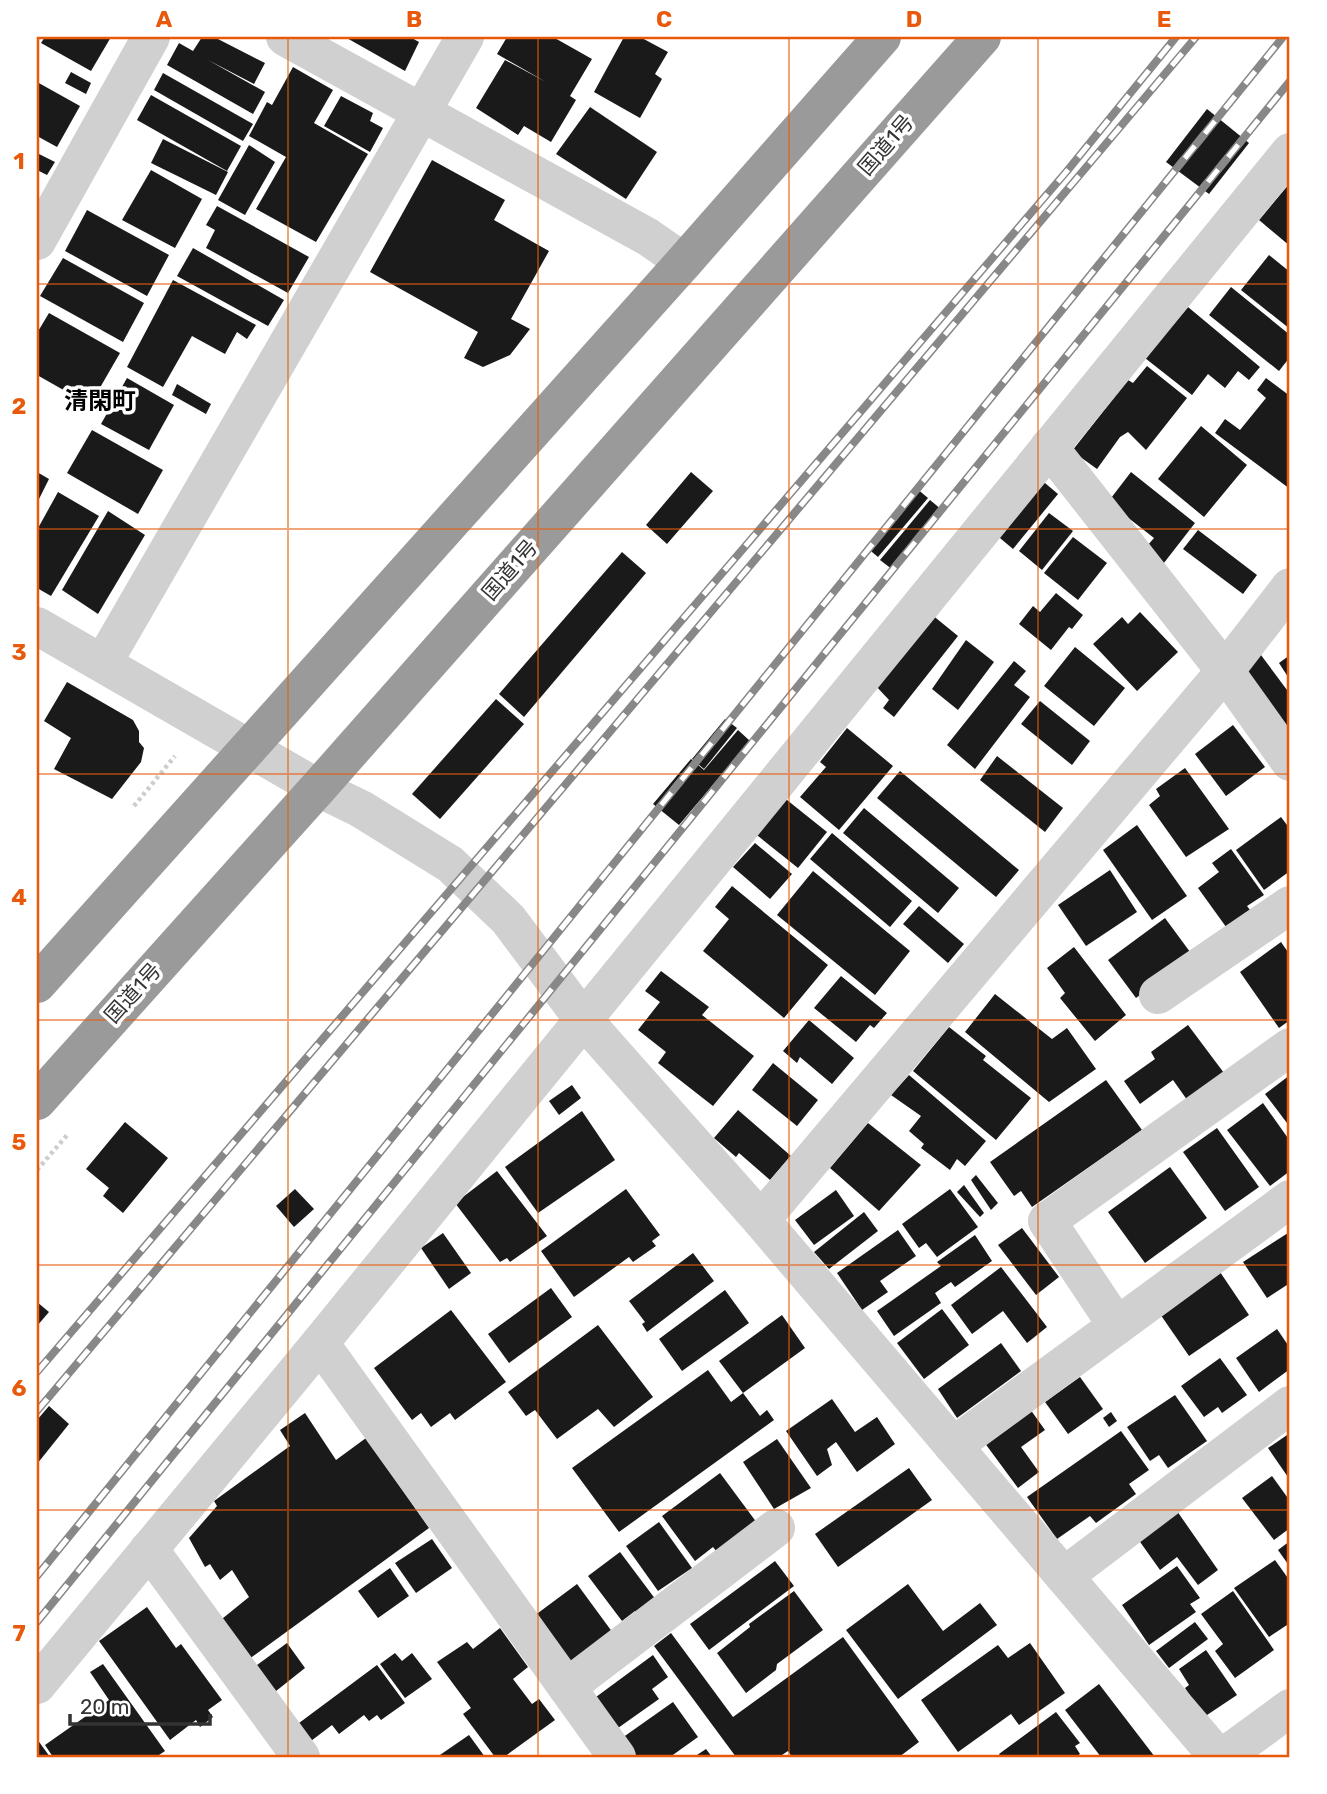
<svg xmlns="http://www.w3.org/2000/svg" width="1327" height="1794" font-family="Rubik,'Noto Sans JP',sans-serif">
<rect width="100%" height="100%" fill="#fff"/>
<g fill="#1a1a1a">
<polygon points="45,37 111,37 91,71 41,43"/>
<polygon points="202,37 214,37 265,63 254,84 208,60 265,92 253,114 167,65 179,43 193,51"/>
<polygon points="345,37 410,37 419,42 405,71"/>
<polygon points="507,37 553,37 592,59 570,96 576,100 551,142 524,126 518,135 476,108 505,60 546,82 497,54"/>
<polygon points="624,37 640,37 668,52 655,74 662,79 640,118 594,92"/>
<polygon points="293,67 333,90 314,123 368,154 316,242 256,209 286,157 249,136 267,102 272,105"/>
<polygon points="71,72 91,83 86,94 65,83"/>
<polygon points="163,73 253,124 243,141 154,90"/>
<polygon points="37,82 80,106 57,147 37,136"/>
<polygon points="151,95 241,146 227,171 137,120"/>
<polygon points="341,96 373,113 370,121 383,128 370,152 324,126"/>
<polygon points="590,107 657,152 626,199 556,154"/>
<polygon points="1207,109 1249,143 1209,194 1166,162"/>
<polygon points="163,139 228,172 216,195 151,163"/>
<polygon points="249,145 275,162 245,215 218,200"/>
<polygon points="37,153 55,162 47,175 37,170"/>
<polygon points="432,160 505,200 494,220 549,251 511,319 530,329 510,355 483,367 464,358 478,332 370,272"/>
<polygon points="151,170 202,199 175,248 122,220"/>
<polygon points="1290,183 1290,246 1259,220"/>
<polygon points="217,206 309,257 288,293 206,248 215,230 206,225"/>
<polygon points="87,210 169,255 147,296 65,251"/>
<polygon points="193,248 284,300 268,326 177,276"/>
<polygon points="1269,255 1290,272 1290,329 1241,290"/>
<polygon points="63,258 144,303 123,342 40,296"/>
<polygon points="173,280 256,325 247,339 237,332 225,354 192,336 163,387 127,367"/>
<polygon points="1231,287 1290,335 1290,357 1279,371 1209,315"/>
<polygon points="1188,307 1260,367 1249,380 1238,371 1225,388 1208,374 1192,395 1145,358"/>
<polygon points="49,313 120,353 90,405 37,375 37,333"/>
<polygon points="1147,366 1187,398 1146,450 1128,432 1120,437 1097,469 1072,451 1128,380 1133,383"/>
<polygon points="127,378 174,405 149,450 101,424"/>
<polygon points="1266,378 1290,396 1290,489 1215,433 1225,419 1240,430 1266,398 1257,390"/>
<polygon points="177,384 211,404 206,414 172,395"/>
<polygon points="1201,426 1247,465 1204,517 1158,479"/>
<polygon points="92,430 163,470 138,514 67,473"/>
<polygon points="37,472 49,479 37,503"/>
<polygon points="691,472 713,491 667,544 646,525"/>
<polygon points="1131,472 1195,523 1160,568 1141,553 1154,538 1108,502"/>
<polygon points="1039,478 1058,494 1013,549 994,533"/>
<polygon points="916,488 928,498 878,557 866,547"/>
<polygon points="58,492 99,516 51,596 37,588 37,530"/>
<polygon points="930,500 942,510 893,570 880,560"/>
<polygon points="108,511 145,535 98,614 62,590"/>
<polygon points="1049,513 1073,531 1042,570 1019,551"/>
<polygon points="1198,530 1257,575 1243,594 1183,549"/>
<polygon points="1073,537 1107,563 1078,600 1044,573"/>
<polygon points="622,552 646,573 524,717 499,694"/>
<polygon points="1056,593 1083,615 1072,629 1069,627 1051,650 1019,624 1033,606 1040,612"/>
<polygon points="1140,612 1178,652 1137,691 1093,644 1122,617 1128,624"/>
<polygon points="931,614 958,636 894,717 883,708 889,700 875,685"/>
<polygon points="966,640 994,662 958,710 932,689"/>
<polygon points="1075,647 1125,688 1094,726 1044,686"/>
<polygon points="1255,647 1290,694 1290,744 1236,672"/>
<polygon points="1290,655 1290,680 1279,663"/>
<polygon points="1014,661 1026,671 1014,685 1030,697 975,769 947,745"/>
<polygon points="67,682 133,720 139,731 139,742 144,748 141,762 112,799 54,769 71,738 44,721"/>
<polygon points="496,699 524,724 440,819 412,794"/>
<polygon points="1040,701 1090,741 1072,765 1021,724"/>
<polygon points="725,719 737,728 704,769 692,759"/>
<polygon points="1233,725 1265,767 1226,796 1195,754"/>
<polygon points="847,728 893,766 839,830 800,797 826,767 820,762"/>
<polygon points="738,730 750,741 679,825 653,804 691,759 704,770"/>
<polygon points="997,756 1063,808 1045,832 980,780"/>
<polygon points="1185,768 1229,829 1186,857 1149,805 1160,796 1156,789"/>
<polygon points="900,771 1019,870 996,897 877,798"/>
<polygon points="782,796 827,832 798,868 753,832"/>
<polygon points="864,808 959,888 938,913 843,833"/>
<polygon points="1281,817 1290,829 1290,871 1264,890 1236,850"/>
<polygon points="1137,825 1187,896 1152,920 1103,850"/>
<polygon points="832,833 912,901 890,927 810,859"/>
<polygon points="755,843 792,874 770,899 733,867"/>
<polygon points="1231,849 1264,895 1247,906 1253,914 1229,931 1198,888 1219,872 1212,863"/>
<polygon points="1110,870 1137,912 1086,946 1058,905"/>
<polygon points="813,871 910,951 875,995 777,915"/>
<polygon points="732,886 828,965 784,1018 703,951 729,919 715,907"/>
<polygon points="919,906 964,944 948,963 903,924"/>
<polygon points="1165,918 1193,956 1136,998 1108,960"/>
<polygon points="1281,942 1290,955 1290,1020 1279,1028 1240,972"/>
<polygon points="1074,947 1126,1015 1095,1041 1060,998 1065,993 1047,968"/>
<polygon points="661,971 709,1007 702,1015 754,1056 713,1106 658,1063 666,1052 638,1030 660,1002 645,991"/>
<polygon points="841,976 887,1013 874,1028 870,1025 856,1042 814,1008"/>
<polygon points="995,994 1052,1039 1067,1028 1096,1069 1049,1102 965,1032"/>
<polygon points="809,1020 854,1058 832,1084 800,1057 797,1063 783,1051"/>
<polygon points="1188,1025 1227,1077 1190,1104 1173,1080 1140,1104 1124,1081 1155,1059 1151,1052"/>
<polygon points="949,1027 986,1056 983,1060 1031,1098 996,1140 913,1071"/>
<polygon points="773,1063 818,1100 797,1126 752,1090"/>
<polygon points="909,1075 986,1141 965,1166 957,1159 950,1170 921,1148 924,1144 909,1131 921,1116 891,1095"/>
<polygon points="1290,1075 1290,1127 1265,1094"/>
<polygon points="1106,1080 1142,1130 1032,1207 1021,1191 1014,1196 990,1162"/>
<polygon points="572,1085 581,1098 559,1115 549,1101"/>
<polygon points="1263,1103 1290,1141 1290,1171 1270,1186 1227,1130"/>
<polygon points="738,1110 791,1156 770,1180 739,1153 736,1157 714,1138"/>
<polygon points="582,1111 615,1160 538,1213 505,1167"/>
<polygon points="125,1122 168,1158 123,1213 103,1196 109,1188 86,1169"/>
<polygon points="868,1123 921,1165 879,1211 830,1168"/>
<polygon points="1217,1128 1259,1187 1225,1211 1183,1152"/>
<polygon points="1170,1167 1207,1218 1145,1263 1108,1212"/>
<polygon points="497,1171 547,1236 510,1262 507,1258 500,1262 455,1203"/>
<polygon points="976,1175 998,1203 991,1210 971,1180"/>
<polygon points="964,1185 984,1213 980,1217 957,1192"/>
<polygon points="295,1189 314,1209 294,1227 276,1206"/>
<polygon points="626,1189 660,1235 652,1241 656,1246 633,1262 629,1257 574,1297 541,1251"/>
<polygon points="950,1189 978,1227 937,1257 926,1243 919,1248 902,1224"/>
<polygon points="836,1190 854,1216 814,1245 795,1220"/>
<polygon points="864,1212 878,1231 829,1269 814,1252"/>
<polygon points="1022,1228 1059,1277 1036,1295 998,1245"/>
<polygon points="898,1230 916,1256 880,1281 888,1292 862,1310 837,1273"/>
<polygon points="443,1233 471,1273 449,1289 421,1248"/>
<polygon points="1288,1233 1290,1236 1290,1283 1267,1298 1243,1262"/>
<polygon points="975,1235 992,1261 955,1287 951,1282 935,1293 941,1303 894,1336 877,1311 941,1266 937,1262"/>
<polygon points="693,1253 714,1281 647,1332 642,1324 645,1322 629,1301"/>
<polygon points="1001,1267 1047,1327 1027,1343 1003,1311 972,1334 951,1305"/>
<polygon points="1218,1269 1249,1315 1189,1356 1158,1311"/>
<polygon points="551,1288 572,1317 509,1363 488,1334"/>
<polygon points="725,1290 749,1323 682,1371 659,1339"/>
<polygon points="37,1302 49,1312 37,1326"/>
<polygon points="942,1309 969,1345 924,1379 897,1343"/>
<polygon points="451,1310 506,1382 455,1420 450,1413 431,1427 421,1413 412,1420 374,1368"/>
<polygon points="782,1315 805,1348 743,1393 719,1361"/>
<polygon points="598,1325 653,1397 614,1427 598,1409 557,1439 535,1410 526,1416 508,1392"/>
<polygon points="1277,1329 1290,1348 1290,1369 1259,1392 1236,1358"/>
<polygon points="1001,1343 1021,1371 957,1418 938,1389"/>
<polygon points="1220,1358 1247,1395 1222,1413 1218,1407 1204,1417 1181,1386"/>
<polygon points="708,1370 731,1402 743,1393 760,1416 767,1410 774,1420 619,1532 572,1468"/>
<polygon points="1080,1377 1103,1409 1068,1434 1045,1402"/>
<polygon points="1175,1395 1207,1441 1168,1468 1159,1455 1150,1461 1127,1427"/>
<polygon points="832,1399 855,1432 877,1417 895,1444 857,1472 836,1442 827,1449 832,1465 817,1476 786,1431"/>
<polygon points="49,1406 69,1424 37,1464 37,1420"/>
<polygon points="1030,1409 1045,1430 1021,1447 1039,1472 1018,1488 984,1442"/>
<polygon points="1111,1412 1117,1421 1109,1427 1103,1418"/>
<polygon points="305,1413 336,1460 366,1438 429,1528 245,1662 217,1623 249,1597 232,1570 220,1580 210,1564 205,1567 189,1538 217,1506 214,1501 290,1446 280,1430"/>
<polygon points="1121,1431 1149,1470 1129,1484 1136,1494 1096,1523 1090,1516 1057,1539 1027,1497"/>
<polygon points="1290,1433 1290,1480 1268,1448"/>
<polygon points="777,1439 811,1488 774,1509 743,1462"/>
<polygon points="909,1468 932,1500 838,1567 815,1534"/>
<polygon points="720,1473 760,1527 720,1556 713,1547 695,1561 662,1516"/>
<polygon points="1272,1476 1290,1501 1290,1528 1274,1540 1242,1498"/>
<polygon points="1177,1511 1218,1570 1198,1585 1177,1557 1160,1570 1138,1539"/>
<polygon points="659,1522 692,1568 658,1591 626,1546"/>
<polygon points="432,1539 452,1568 416,1593 395,1563"/>
<polygon points="1290,1541 1290,1567 1278,1550"/>
<polygon points="620,1552 656,1600 637,1614 635,1611 622,1621 588,1576"/>
<polygon points="1275,1560 1290,1581 1290,1623 1269,1637 1234,1588"/>
<polygon points="775,1561 794,1586 709,1650 690,1624"/>
<polygon points="1177,1566 1200,1598 1190,1604 1196,1612 1149,1645 1122,1605"/>
<polygon points="390,1568 409,1596 378,1618 358,1591"/>
<polygon points="577,1584 613,1633 570,1664 530,1619"/>
<polygon points="908,1584 943,1631 980,1603 997,1625 898,1699 846,1630"/>
<polygon points="794,1591 823,1630 777,1664 776,1670 746,1693 717,1653 750,1627 749,1624"/>
<polygon points="1233,1591 1274,1650 1235,1678 1215,1651 1223,1644 1201,1614"/>
<polygon points="147,1607 176,1648 181,1644 222,1700 208,1710 213,1717 200,1727 196,1720 170,1740 99,1641"/>
<polygon points="1195,1622 1208,1639 1169,1668 1156,1651"/>
<polygon points="500,1628 528,1667 513,1679 532,1704 539,1699 555,1720 504,1757 495,1757 463,1714 471,1708 437,1662 467,1642 473,1649"/>
<polygon points="671,1633 733,1717 843,1637 919,1742 899,1757 792,1757 788,1751 779,1757 736,1757 654,1646"/>
<polygon points="287,1643 305,1668 261,1703 242,1676"/>
<polygon points="1030,1643 1065,1693 1019,1725 1011,1714 958,1752 921,1700 998,1645 1008,1658"/>
<polygon points="1206,1650 1237,1695 1204,1717 1185,1688 1189,1685 1179,1669"/>
<polygon points="395,1653 402,1661 412,1653 432,1679 405,1698 380,1664"/>
<polygon points="653,1655 668,1677 652,1689 659,1699 618,1728 596,1697"/>
<polygon points="103,1664 165,1751 156,1757 53,1757 45,1745 109,1700 90,1672"/>
<polygon points="377,1665 405,1703 381,1720 377,1715 369,1721 364,1715 339,1734 332,1725 307,1744 295,1726"/>
<polygon points="1099,1684 1155,1757 1101,1757 1065,1710"/>
<polygon points="673,1702 698,1737 670,1757 637,1757 622,1738"/>
<polygon points="1056,1712 1080,1743 1075,1746 1080,1754 1076,1757 1001,1757 999,1754"/>
<polygon points="469,1735 485,1757 437,1757"/>
<polygon points="37,1739 50,1757 37,1757"/>
<polygon points="706,1749 712,1757 694,1757"/>
</g>
<g fill="none" stroke-linecap="round" stroke-linejoin="round">
<g stroke="#cdcdcd" stroke-width="4.5" stroke-dasharray="3.5 3.5" stroke-linecap="butt">
<polyline points="134,806 175,756"/>
<polyline points="37,1170 68,1134"/>
</g>
<g stroke="#d0d0d0" stroke-width="38">
<polyline points="285,37 648,237 684,262"/>
<polyline points="37,241 151,37"/>
<polyline points="1049,447 1225,671 1290,762"/>
<polyline points="37,626 318,788 361,809 450,864 508,919 582,1018 761,1220 1218,1757"/>
<polyline points="103,663 465,37"/>
<polyline points="1158,995 1290,905"/>
<polyline points="761,1220 1225,671 1290,587"/>
<polyline points="1117,1326 1047,1221 1290,1047"/>
<polyline points="320,1343 617,1757"/>
<polyline points="953,1446 1290,1199"/>
<polyline points="149,1549 301,1757"/>
<polyline points="1064,1576 1290,1405"/>
<polyline points="37,1685 320,1343 1290,152"/>
<polyline points="567,1687 776,1528"/>
<polyline points="1223,1757 1290,1708"/>
</g>
<g stroke="#9a9a9a" stroke-width="38">
<polyline points="37,984 684,262 882,37"/>
<polyline points="37,1101 318,788 982,37"/>
</g>
<g stroke="#888" stroke-width="8">
<g id="rail">
<polyline points="37,1372 1067,171 1176,37"/>
<polyline points="37,1411 1196,37"/>
<polyline points="37,1576 1283,37"/>
<polyline points="37,1622 1290,81"/>
</g>
</g>
<use href="#rail" stroke="#fff" stroke-width="5" stroke-dasharray="16" stroke-linecap="butt"/>
</g>
<path fill="none" stroke="#e8590c" stroke-width="2" stroke-opacity="0.55" d="M288 37V1757M538 37V1757M789 37V1757M1038 37V1757M37 284H1290M37 529H1290M37 774H1290M37 1020H1290M37 1265H1290M37 1510H1290"/>
<g text-anchor="middle" stroke-width="7" stroke-linejoin="round" paint-order="stroke">
<g font-size="21" fill="#333" stroke="#fff">
<text transform="translate(886 145) rotate(-49)" y="7">国道1号</text>
<text transform="translate(510 570) rotate(-49)" y="7">国道1号</text>
<text transform="translate(133 993) rotate(-48)" y="7">国道1号</text>
</g>
<g font-size="24" font-weight="bold" fill="#000" stroke="#fff">
<text x="100" y="409">清閑町</text>
</g>
</g>
<rect width="1327" height="1794" fill="none" stroke="#ffffff" stroke-width="77"/>
<path d="M70 1714v10h140v-10" fill="none" stroke="#333333" stroke-width="3.5"/>
<text x="80" y="1714" font-size="21" fill="#333333" stroke="#ffffff" stroke-width="5" paint-order="stroke">20 m</text>
<rect x="38" y="38" width="1250" height="1718" fill="none" stroke="#e8590c" stroke-width="2.5"/>
<g font-size="23" text-anchor="middle" font-weight="bold" fill="#e8590c">
<text x="164" y="27">A</text>
<text x="414" y="27">B</text>
<text x="664" y="27">C</text>
<text x="914" y="27">D</text>
<text x="1164" y="27">E</text>
<text x="19" y="169">1</text>
<text x="19" y="414">2</text>
<text x="19" y="660">3</text>
<text x="19" y="905">4</text>
<text x="19" y="1150">5</text>
<text x="19" y="1396">6</text>
<text x="19" y="1641">7</text>
</g>
</svg>
